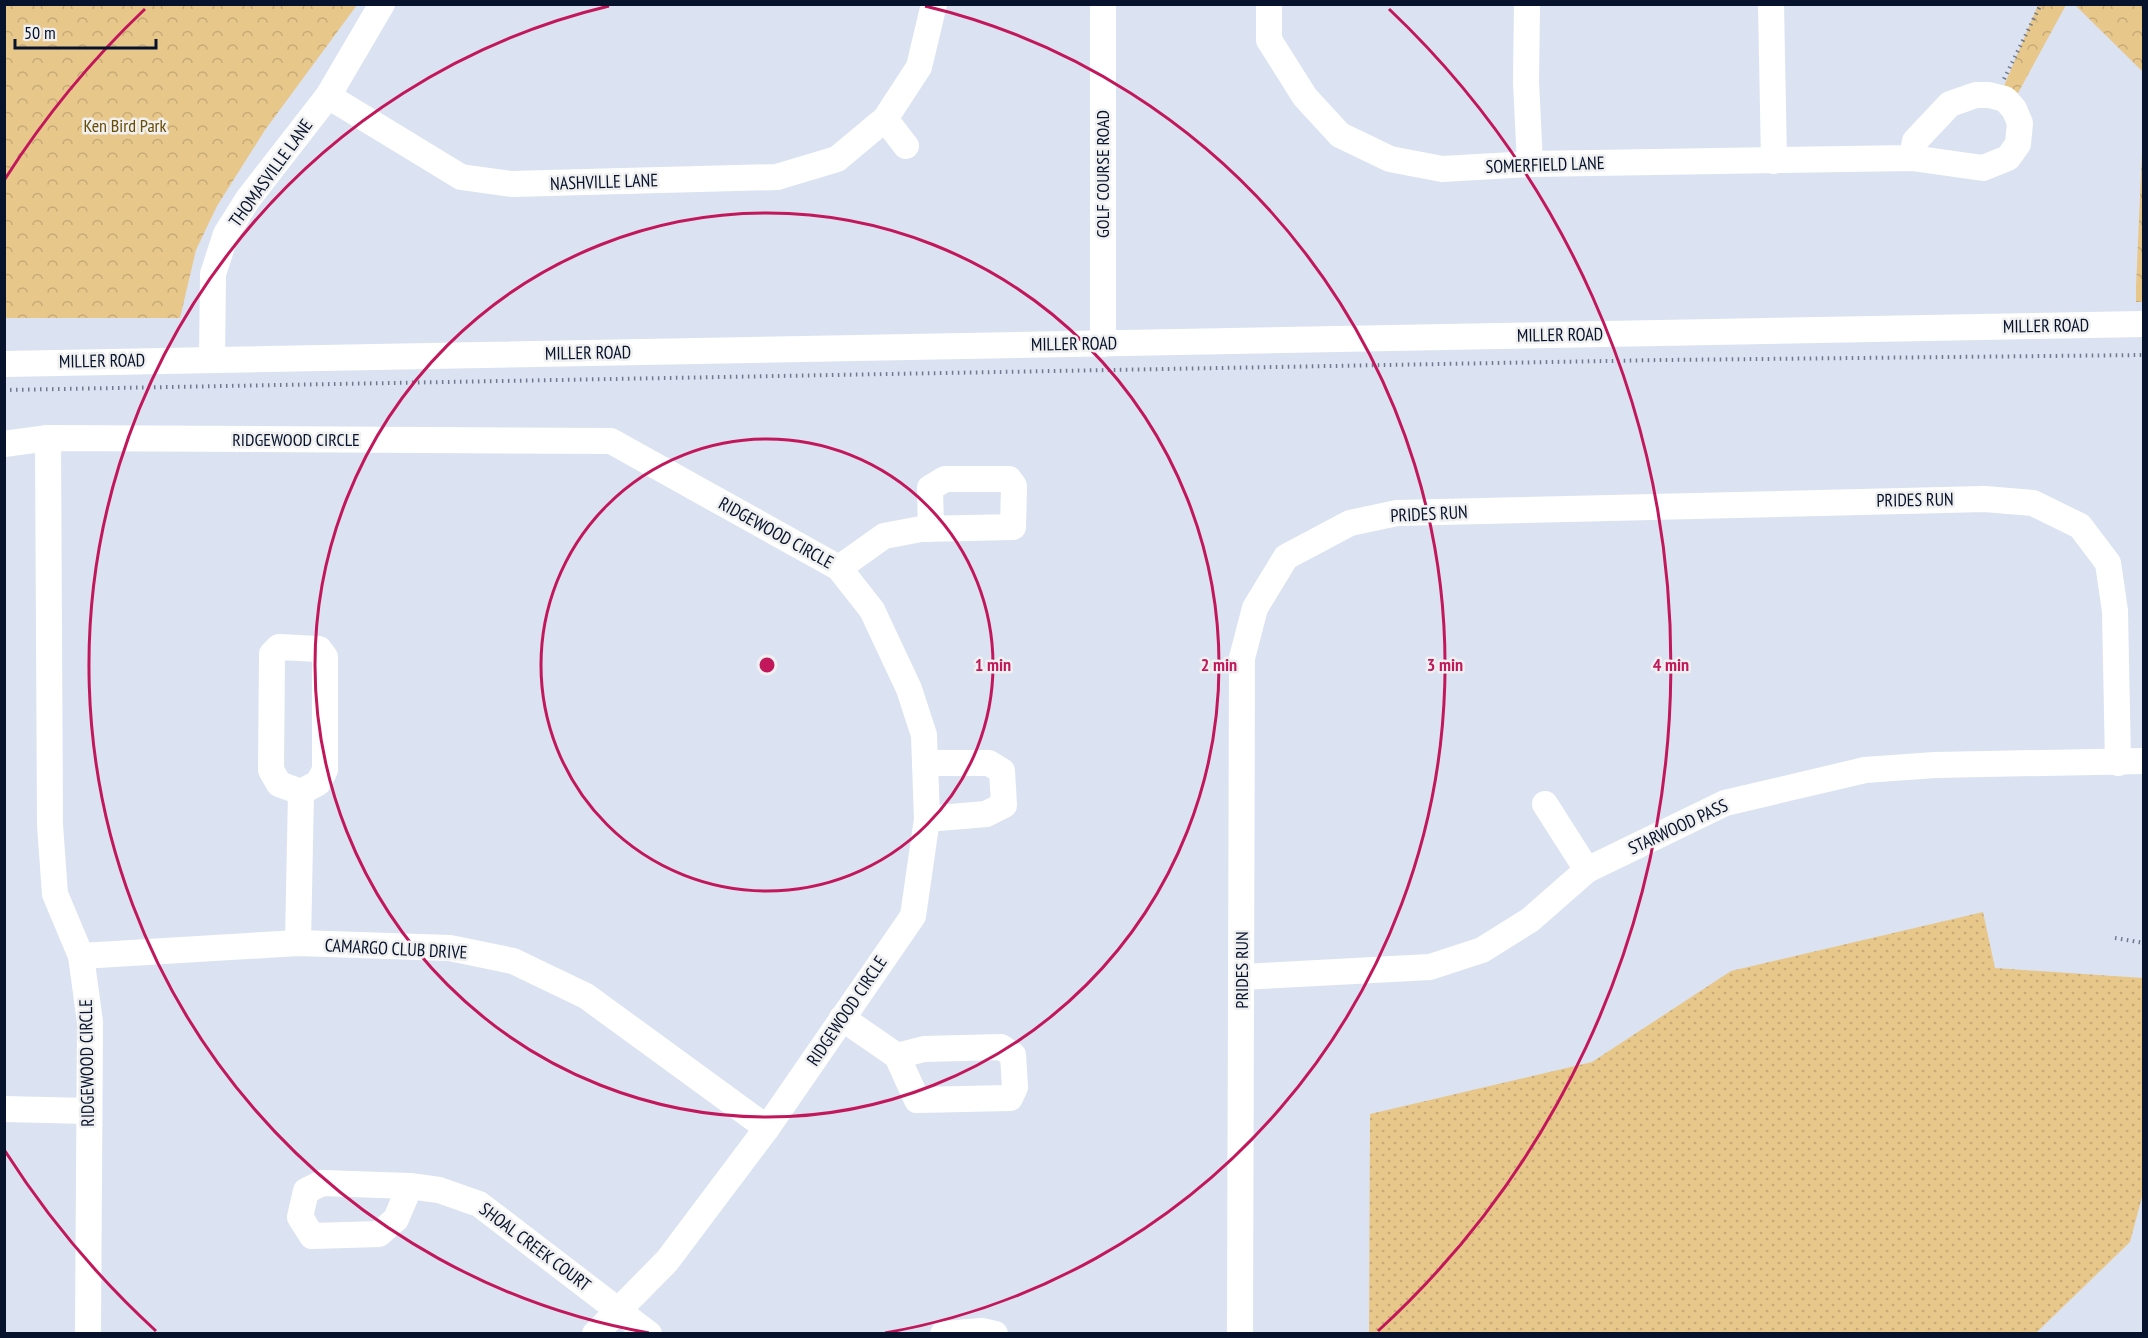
<svg xmlns="http://www.w3.org/2000/svg" width="2148" height="1338" font-family="'PT Sans Narrow',sans-serif">
<defs>
<pattern id="grass-dots" width="8" height="8" patternUnits="userSpaceOnUse" patternTransform="scale(1.5)"><rect width="8" height="8" fill="#e8c78a"/><path d="M2 2h.1M6 6h.1" fill="none" stroke="#c6aa77" stroke-width="1.8" stroke-linecap="round"/></pattern>
<pattern id="park-crowns" width="20" height="18" patternUnits="userSpaceOnUse" patternTransform="scale(1.5)"><rect width="20" height="18" fill="#e8c78a"/><path d="M2 6a3 3 0 1 1 6 0M12 15a3 3 0 1 1 6 0" fill="none" stroke="#c6aa77"/></pattern>
</defs>
<rect width="100%" height="100%" fill="#dbe3f2"/>
<polygon fill="url(#grass-dots)" points="1983,912 1995,968 2143,978 2143,1193 2130,1242 2036,1333 1369,1333 1370,1114 1592,1062 1731,971"/>
<g fill="url(#park-crowns)">
<polygon points="4,5 357,5 265,130 217,206 196,250 180,318 5,318"/>
<polygon points="2038,5 2066,5 2018,93 2004,86"/>
<polygon points="2075,5 2143,5 2143,72"/>
<polygon points="2143,129 2144,302 2136,302 2136,287"/>
</g>
<g fill="none" stroke-linecap="round" stroke-linejoin="round">
<g stroke="#6f798d" stroke-width="4" stroke-dasharray="1.5 4.5" stroke-linecap="butt">
<polyline points="2004,79 2041,4"/>
<polyline points="4,390 1662,360 2144,355"/>
<polyline points="2115,938 2144,943"/>
</g>
<g stroke="#fff" stroke-width="26">
<polyline points="1269,4 1269,40 1305,97 1340,135 1390,159 1442,169 1530,164 1912,158 1983,168 2008,158 2018,144 2020,123 2014,109 2005,99 1989,95 1976,95 1950,104 1915,141 1912,158"/>
<polyline points="1527,4 1526,82 1530,164"/>
<polyline points="1771,4 1774,161"/>
<polyline points="328,96 461,177 511,184 777,177 837,159 885,119 919,67 934,4"/>
<polyline points="885,119 906,146"/>
<polyline points="1103,344 1103,4"/>
<polyline points="212,358 213,274 226,234 248,199 328,96 382,4"/>
<polyline points="4,364 2144,324"/>
<polyline points="48,438 50,825 55,894 81,956 90,1022 88,1334"/>
<polyline points="4,444 48,438 611,441 839,568 872,610 909,689 924,735 927,819 913,916 767,1128 667,1261 595,1334"/>
<polyline points="839,568 884,536 921,529 1013,527 1014,486 1009,479 945,479 930,488 931,529"/>
<polyline points="925,763 989,763 1002,771 1004,805 986,814 927,819"/>
<polyline points="1545,804 1587,870"/>
<polyline points="298,943 301,792 279,784 271,770 272,654 279,647 319,649 325,657 325,770 318,783 301,792"/>
<polyline points="81,956 298,943 450,948 513,961 586,996 767,1128"/>
<polyline points="1242,977 1430,967 1482,950 1530,920 1587,870 1725,803 1865,770 1935,765 2144,761"/>
<polyline points="842,1018 897,1056 917,1100 1010,1098 1015,1087 1013,1055 1001,1047 924,1049 897,1056"/>
<polyline points="4,1109 89,1111"/>
<polyline points="410,1186 396,1219 379,1234 312,1236 300,1217 306,1191 322,1183 410,1186 439,1190 479,1204 649,1334"/>
<polyline points="943,1334 982,1331 995,1334"/>
<polyline points="1240,1334 1242,658 1255,608 1286,557 1350,523 1397,513 1985,499 2033,503 2080,526 2108,563 2115,611 2118,763"/>
</g>
</g>
<g fill="none" stroke="#c2185b" stroke-width="3">
<circle cx="767" cy="665" r="226"/>
<circle cx="767" cy="665" r="452"/>
<path d="M649 1333A678 678 0 0 1 609 6M925 6A678 678 0 0 1 885 1333"/>
<path d="M156 1331A904 904 0 0 1 5 1151M5 179A904 904 0 0 1 145 9M1389 9A904 904 0 0 1 1378 1331"/>
</g>
<g text-anchor="middle" stroke-width="5" stroke-linejoin="round" paint-order="stroke">
<g font-size="18" fill="#694b01" stroke="#f0f0f0">
<text x="125" y="132">Ken Bird Park</text>
</g>
<g font-size="18" fill="#07132d" stroke="#f0f0f0">
<text transform="translate(1545 165) rotate(-2)" y="6">SOMERFIELD LANE</text>
<text transform="translate(271 173) rotate(-54)" y="6">THOMASVILLE LANE</text>
<text transform="translate(1103 174) rotate(-90)" y="6">GOLF COURSE ROAD</text>
<text transform="translate(604 182) rotate(-2)" y="6">NASHVILLE LANE</text>
<text transform="translate(2046 326) rotate(-1)" y="6">MILLER ROAD</text>
<text transform="translate(1560 335) rotate(-1)" y="6">MILLER ROAD</text>
<text transform="translate(1074 344) rotate(-1)" y="6">MILLER ROAD</text>
<text transform="translate(588 353) rotate(-1)" y="6">MILLER ROAD</text>
<text transform="translate(102 361) rotate(-1)" y="6">MILLER ROAD</text>
<text x="296" y="446">RIDGEWOOD CIRCLE</text>
<text transform="translate(1915 500) rotate(-1)" y="6">PRIDES RUN</text>
<text transform="translate(1429 514) rotate(-3)" y="6">PRIDES RUN</text>
<text transform="translate(776 533) rotate(29)" y="6">RIDGEWOOD CIRCLE</text>
<text transform="translate(1678 827) rotate(-25)" y="6">STARWOOD PASS</text>
<text transform="translate(396 949) rotate(3)" y="6">CAMARGO CLUB DRIVE</text>
<text transform="translate(1242 970) rotate(-90)" y="6">PRIDES RUN</text>
<text transform="translate(847 1011) rotate(-56)" y="6">RIDGEWOOD CIRCLE</text>
<text transform="translate(87 1063) rotate(-91)" y="6">RIDGEWOOD CIRCLE</text>
<text transform="translate(535 1247) rotate(37)" y="6">SHOAL CREEK COURT</text>
</g>
</g>
<circle cx="767" cy="665" r="9" fill="#c2185b" stroke="#f0f0f0" stroke-width="3"/>
<g font-size="18" text-anchor="middle" font-weight="bold" fill="#c2185b" stroke="#f0f0f0" stroke-width="5" stroke-linejoin="round" paint-order="stroke">
<text x="993" y="671">1 min</text>
<text x="1219" y="671">2 min</text>
<text x="1445" y="671">3 min</text>
<text x="1671" y="671">4 min</text>
</g>
<rect width="2148" height="1338" fill="none" stroke="#07132d" stroke-width="12"/>
<path d="M15 39v9h141v-9" fill="none" stroke="#07132d" stroke-width="3"/>
<text x="24" y="39" font-size="18" fill="#07132d" stroke="#f0f0f0" stroke-width="4.5" paint-order="stroke">50 m</text>
</svg>
